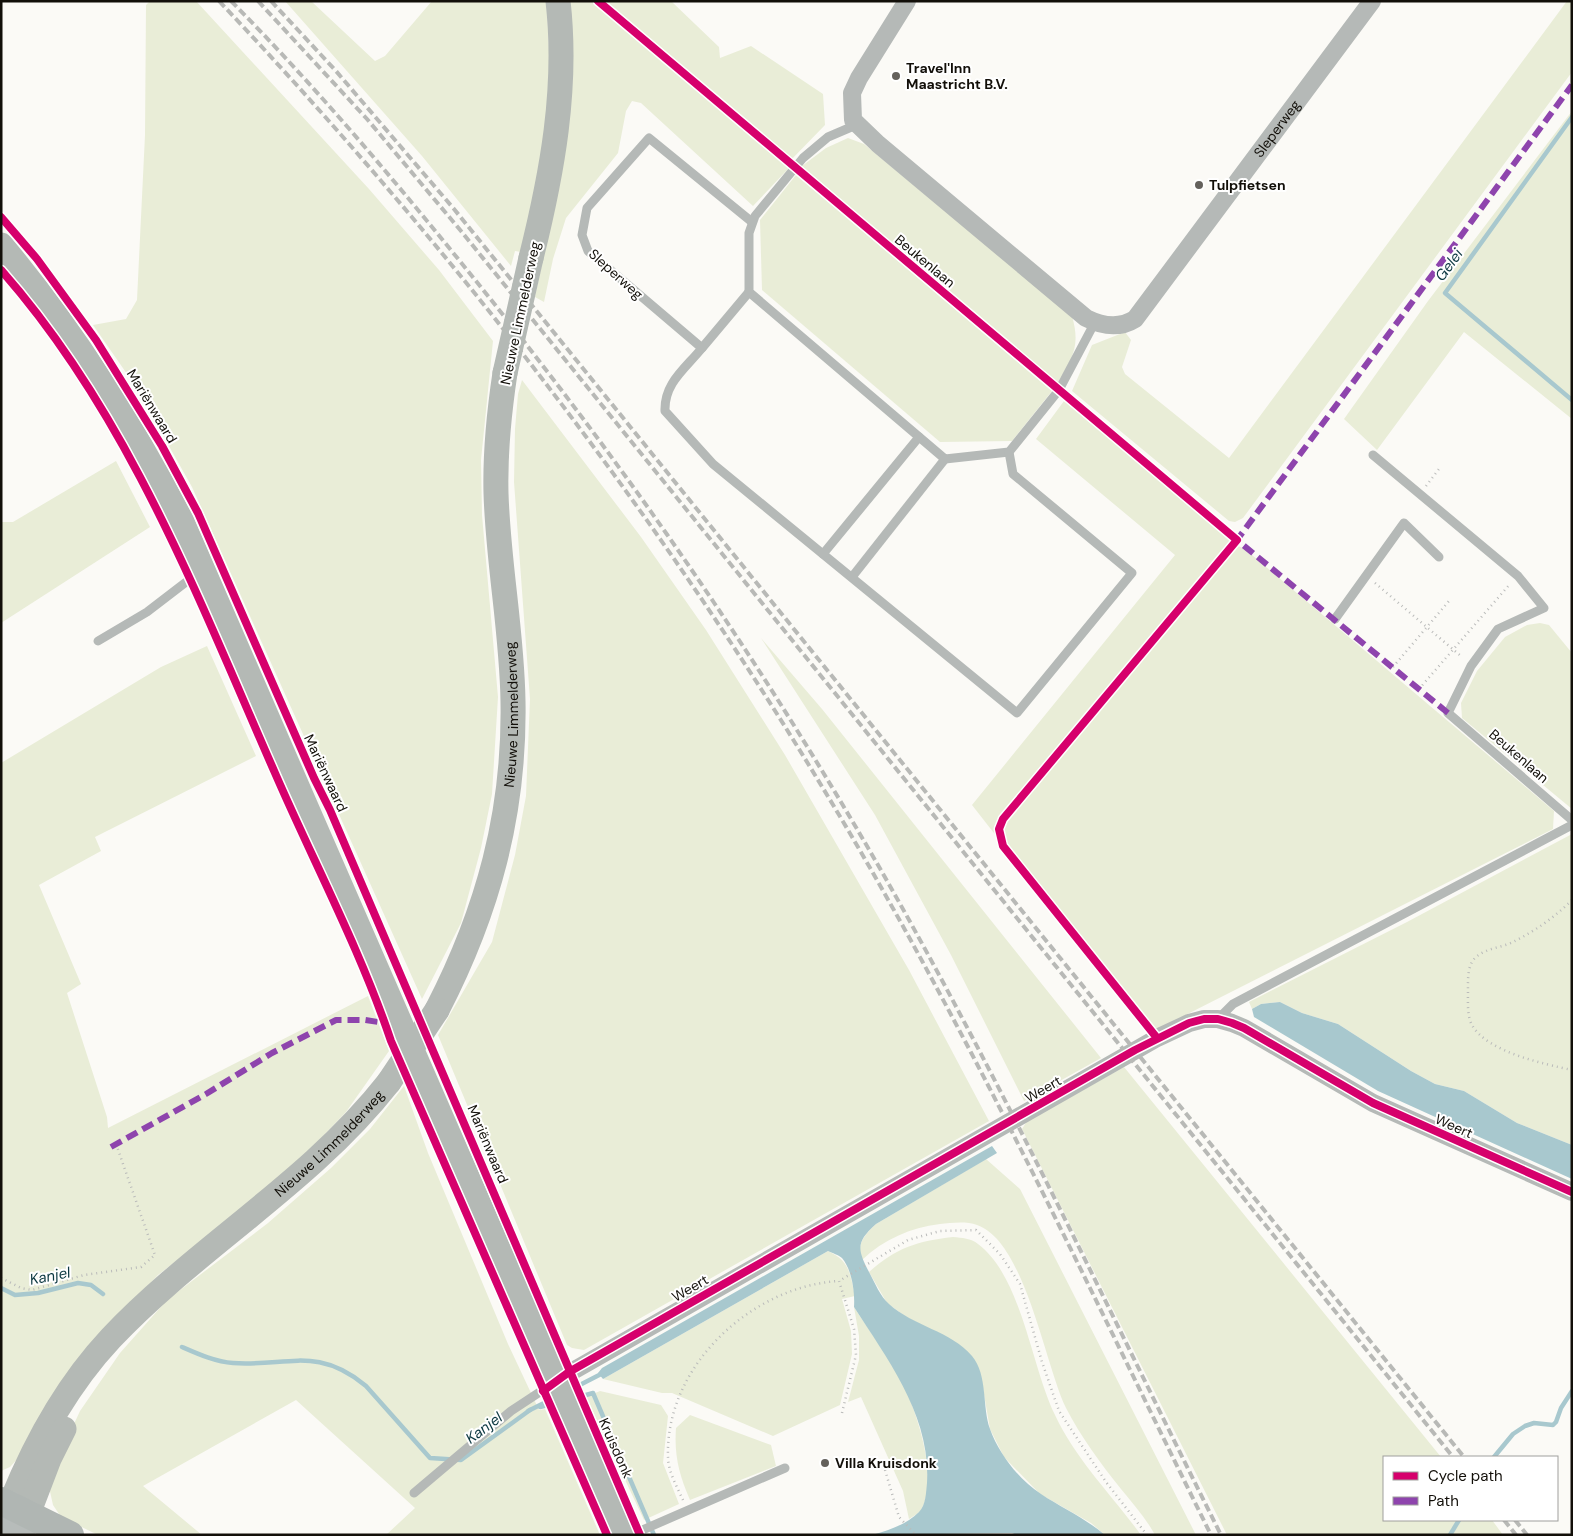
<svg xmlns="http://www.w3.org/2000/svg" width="1573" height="1536" font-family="'DM Sans',sans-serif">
<rect width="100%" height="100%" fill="#fbfaf6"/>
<g fill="#e9edd7">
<polygon points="150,1 196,1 369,189 439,270 493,341 481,460 482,515 498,697 492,794 481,848 461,923 422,999 192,487 134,384 93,325 126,319 137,300 145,135 146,5"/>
<path d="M285 1H311L375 61 385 56 432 1H546C551 56 551 112 542 166 538 195 528 224 521 252L515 251 511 266 422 156Z"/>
<polygon points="568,1 593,1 789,168 753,206 641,103 632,101 626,111 618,153 566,218 553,259 544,302 535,297 557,192"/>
<polygon points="604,1 671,1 719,47 720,58 751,46 823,94 825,125 791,160"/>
<polygon points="1567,1 1572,1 1572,72 1243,518 1235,522 1229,521 1072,391 1092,345 1125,332 1131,340 1122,367 1125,374 1229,458"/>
<polygon points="1572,111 1572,419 1464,332 1377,450 1344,419 1428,301"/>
<path d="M848 138 864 144 1072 316C1081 347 1072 358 1057 384L802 166 826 148Z"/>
<polygon points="796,175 1052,391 1012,441 940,442 762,290 760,220"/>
<polygon points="522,380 641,537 706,630 785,755 909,970 989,1121 584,1350 572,1348 567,1345 438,1035 492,942 515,855 526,796 530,699 514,482 515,429 518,394"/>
<polygon points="1064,401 1231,539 1220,556 1000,817 997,837 972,805 1175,555 1036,439"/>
<polygon points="116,461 150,527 1,623 1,522 13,522"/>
<polygon points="1238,546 1245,549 1554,811 1553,829 1156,1030 1013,855 1001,833 1004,825 1230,552"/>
<polygon points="1540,623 1549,625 1572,653 1572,809 1462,718 1461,703 1477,671 1505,637 1527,625"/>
<polygon points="761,638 822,709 1101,1058 1024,1101 951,955 875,815"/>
<polygon points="207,646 256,756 95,837 101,851 39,885 81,984 67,993 107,1117 108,1128 368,996 389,1051 346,1112 305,1155 249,1205 158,1275 99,1338 22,1454 10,1467 1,1471 1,763 161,667"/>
<polygon points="1572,834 1572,1145 1517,1123 1464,1091 1435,1084 1411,1071 1338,1024 1302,1013 1280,1002 1261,1004 1252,1009 1249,1002 1407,922"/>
<polygon points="1124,1067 1441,1457 1384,1457 1384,1520 1492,1520 1503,1535 1227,1535 1022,1129 1027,1121"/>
<polygon points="404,1086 428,1153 508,1344 539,1410 545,1409 600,1535 386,1535 415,1508 296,1400 143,1486 202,1535 98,1535 61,1517 53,1505 49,1487 55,1465 80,1411 120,1353 167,1300 268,1223 331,1168 370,1129"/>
<path d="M986 1159 1020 1189 1196 1535H1155C1146 1518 1133 1504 1121 1489 1101 1464 1081 1437 1066 1408 1045 1365 1025 1241 977 1225 966 1221 951 1223 940 1224 910 1228 884 1239 862 1260 855 1245 866 1233 876 1224Z"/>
<path d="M953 1237C962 1238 971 1238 978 1244 1022 1277 1031 1366 1055 1415 1076 1460 1112 1495 1141 1535H1105L1091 1523 1040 1494 1004 1457 990 1429 981 1377 955 1342 906 1317 887 1303 869 1272C896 1248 917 1241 953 1237Z"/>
<path d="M828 1251C850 1261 850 1274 855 1296L842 1299 851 1331 852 1354 840 1405 773 1436 672 1393H662L603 1379Z"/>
<path d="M854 1307C869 1331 888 1355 902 1381 916 1410 940 1480 921 1510 918 1514 912 1517 909 1519L903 1491 861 1397 848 1402 859 1360V1336Z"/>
<polygon points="600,1391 661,1405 668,1416 663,1463 679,1504 644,1520 586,1397"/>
<path d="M690 1415 771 1445 776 1466 690 1500C679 1475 674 1455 676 1428Z"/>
</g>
<g fill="#a8c8ce">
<polygon points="1280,1002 1302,1013 1338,1024 1411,1071 1435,1084 1464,1091 1517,1123 1572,1145 1572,1179 1378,1091 1254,1017 1252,1009 1261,1004"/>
<path d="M992 1146 997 1153 876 1224C856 1242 857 1249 869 1272 875 1283 880 1296 889 1304 913 1326 951 1331 972 1356 988 1375 982 1407 990 1429 999 1454 1019 1480 1041 1494 1062 1508 1085 1518 1105 1535H1017L1012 1533 872 1535C889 1530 906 1525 919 1512 926 1505 926 1492 927 1483 931 1416 888 1360 854 1307 855 1292 852 1270 842 1258 839 1255 832 1253 828 1251L603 1379 598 1373 602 1368Z"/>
</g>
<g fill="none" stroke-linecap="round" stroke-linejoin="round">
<g stroke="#a8c8ce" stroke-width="4.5">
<polyline points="1572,117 1445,293 1572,400"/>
<polyline points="1,1288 15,1295 38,1293 78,1283 91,1285 103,1294"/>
<path d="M182 1347C198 1354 216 1362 233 1363 286 1367 317 1345 366 1386L430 1458 461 1460 530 1410"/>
<polyline points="570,1390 605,1372"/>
<polyline points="572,1399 593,1393 654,1535"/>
<polyline points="540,1407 557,1403"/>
<polyline points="528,1411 556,1397"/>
<polyline points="1494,1457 1513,1434 1525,1426 1534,1423 1553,1425 1556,1422 1561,1408 1572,1391"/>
<polyline points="1450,1535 1459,1520"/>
</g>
<g stroke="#babbba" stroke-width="2.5" stroke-dasharray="1 4" stroke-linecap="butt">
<polyline points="1426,486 1439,469"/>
<polyline points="1375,583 1462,657"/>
<polyline points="1393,667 1449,601"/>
<polyline points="1419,689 1510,584"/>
<path d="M1572 900C1555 917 1535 931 1513 942 1501 948 1485 948 1475 958 1467 966 1468 981 1468 991 1468 1001 1467 1017 1472 1025 1487 1052 1544 1064 1572 1070"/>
<polyline points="1,1278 21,1288 32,1290 84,1275 141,1267 155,1255 116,1144"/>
<polyline points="842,1413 856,1355 854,1329 839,1281 908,1240 940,1231 976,1230 1000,1254 1020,1284 1042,1362 1059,1411 1106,1482 1147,1535"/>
<polyline points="885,1470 899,1517 916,1535"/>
<path d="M683 1500C677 1487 668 1471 668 1457 665 1366 752 1286 839 1281"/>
</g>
<g stroke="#b5b9b7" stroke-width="9">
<polyline points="856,125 828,137 803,158 755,216 749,233 749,292 945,459 1009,452 1059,390 1095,322"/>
<polyline points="749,292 702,348 588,251 582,235 587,208 649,138 752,222"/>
<path d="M702 348C685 369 664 383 665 411L713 464 1017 713 1132 573 1013 474 1009 452"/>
<polyline points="1373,455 1518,576 1544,608 1498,629 1471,666 1448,713 1572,820"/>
<polyline points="823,554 919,437"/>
<polyline points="852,577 945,459"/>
<polyline points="1335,619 1404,523 1439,557"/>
<polyline points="98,641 147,612 190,579 203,574"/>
<polyline points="1218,1019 1233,1004 1572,825"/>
<polyline points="414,1493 511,1411 555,1382"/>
<polyline points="631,1535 785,1468"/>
</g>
<g stroke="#b5b9b7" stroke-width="18">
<path id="s1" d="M907 1 859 78 852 93 853 120 878 144 1086 318C1102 326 1119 329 1135 319L1372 1"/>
<polyline points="557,1380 1157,1038 1189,1023 1204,1019 1218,1019 1232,1023 1244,1028 1373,1103 1572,1192"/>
</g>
<g stroke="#b4b9b5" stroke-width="25">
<path d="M1 245C73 331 131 423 182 522L623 1535"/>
<path d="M531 258C552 174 568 88 558 1"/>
<path id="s2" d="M437 1010C488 911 515 813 513 701 512 631 498 563 496 493 495 453 499 413 505 373"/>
<path id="s3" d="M10 1505C34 1445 66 1386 111 1338 198 1246 310 1183 389 1082"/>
<polyline points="28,1514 49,1459 64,1429"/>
</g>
<g stroke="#b7bcba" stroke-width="28">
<polyline points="1,1529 10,1505"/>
<polyline points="20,1535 28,1514"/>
</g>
<polyline stroke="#b0b6b3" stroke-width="28" points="1,1501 70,1535"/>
<g stroke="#b8b9b6" stroke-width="4" stroke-dasharray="8 4" stroke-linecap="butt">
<path d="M219 1C458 254 671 530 848 830 982 1058 1094 1298 1211 1535"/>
<path d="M231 1C320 91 401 188 480 286 636 480 777 685 899 902 1015 1109 1115 1323 1221 1535"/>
<polyline points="258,1 367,119 461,231 1453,1457"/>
<polyline points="271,1 336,71 454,209 1464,1457"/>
<polyline points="1504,1520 1516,1535"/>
<polyline points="1515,1520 1527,1535"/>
</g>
<g stroke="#b4b9b5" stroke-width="25">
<polyline points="505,373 531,258"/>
<polyline points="389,1082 437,1010"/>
</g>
<g stroke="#8e44ad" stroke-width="6" stroke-dasharray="12 6" stroke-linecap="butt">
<polyline points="1448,713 1237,540 1572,85"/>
<polyline points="111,1147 206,1094 272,1053 336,1020 365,1020 385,1023"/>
</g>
<g stroke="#fff" stroke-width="11">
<g id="cycleway">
<polyline points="598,1 1237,540 1003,819 999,829 1003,846 1157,1038"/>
<polyline points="1,217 37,259 96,340 162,446 198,513 314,778 330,810 640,1535"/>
<path d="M1 270C129 415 198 598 275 773 314 863 360 949 391 1041L607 1535"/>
<polyline points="543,1391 569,1372 1135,1050 1189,1023 1204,1019 1218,1019 1232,1023 1244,1028 1373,1103 1572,1192"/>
</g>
</g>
<use href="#cycleway" stroke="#d6006c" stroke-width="8"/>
</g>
<g fill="#64615c" stroke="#fff" stroke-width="2">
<circle cx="896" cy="76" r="5"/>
<circle cx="1199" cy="185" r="5"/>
<circle cx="825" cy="1463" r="5"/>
</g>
<g text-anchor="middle" stroke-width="4" stroke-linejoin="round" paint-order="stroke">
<g font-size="14" font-weight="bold" fill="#120f09" stroke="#fff" text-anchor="start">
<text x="906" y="73">Travel'Inn<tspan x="906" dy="16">Maastricht B.V.</tspan></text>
<text x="1209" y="190">Tulpfietsen</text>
<text x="835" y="1468">Villa Kruisdonk</text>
</g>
<g font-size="14" fill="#120f09" stroke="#fff">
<text dy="5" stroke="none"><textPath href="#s1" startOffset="729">Sleperweg</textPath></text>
<text transform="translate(925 261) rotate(40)" y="5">Beukenlaan</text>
<text transform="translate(616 274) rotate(42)" y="5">Sleperweg</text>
<text transform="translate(520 313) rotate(-78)" y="5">Nieuwe Limmelderweg</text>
<text transform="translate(152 406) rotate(59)" y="5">Mariënwaard</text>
<text dy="5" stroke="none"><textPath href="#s2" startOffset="308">Nieuwe Limmelderweg</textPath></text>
<text transform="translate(1519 756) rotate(41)" y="5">Beukenlaan</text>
<text transform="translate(326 773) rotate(65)" y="5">Mariënwaard</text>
<text transform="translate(1043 1089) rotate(-30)" y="5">Weert</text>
<text transform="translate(1454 1126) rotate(24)" y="5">Weert</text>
<text dy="5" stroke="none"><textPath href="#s3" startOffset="489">Nieuwe Limmelderweg</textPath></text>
<text transform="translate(488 1144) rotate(67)" y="5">Mariënwaard</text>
<text transform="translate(690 1288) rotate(-30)" y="5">Weert</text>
<text transform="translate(616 1448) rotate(66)" y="5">Kruisdonk</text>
</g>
<g font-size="15" font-style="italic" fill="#0c3841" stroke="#fff">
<text transform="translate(1449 265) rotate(-54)" y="5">Gelei</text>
<text transform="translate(50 1276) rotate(-11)" y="5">Kanjel</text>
<text transform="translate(484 1428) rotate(-37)" y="5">Kanjel</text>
</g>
</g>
<rect width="1573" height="1536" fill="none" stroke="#120f09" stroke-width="5"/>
<rect x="1383" y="1456" width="175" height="65" fill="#ffffff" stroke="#a09f9d"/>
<rect x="1393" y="1472" width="25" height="8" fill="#d6006c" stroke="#a09f9d"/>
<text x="1428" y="1481" font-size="15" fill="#120f09">Cycle path</text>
<rect x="1393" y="1497" width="25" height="8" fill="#8e44ad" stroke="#a09f9d"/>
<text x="1428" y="1506" font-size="15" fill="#120f09">Path</text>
</svg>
